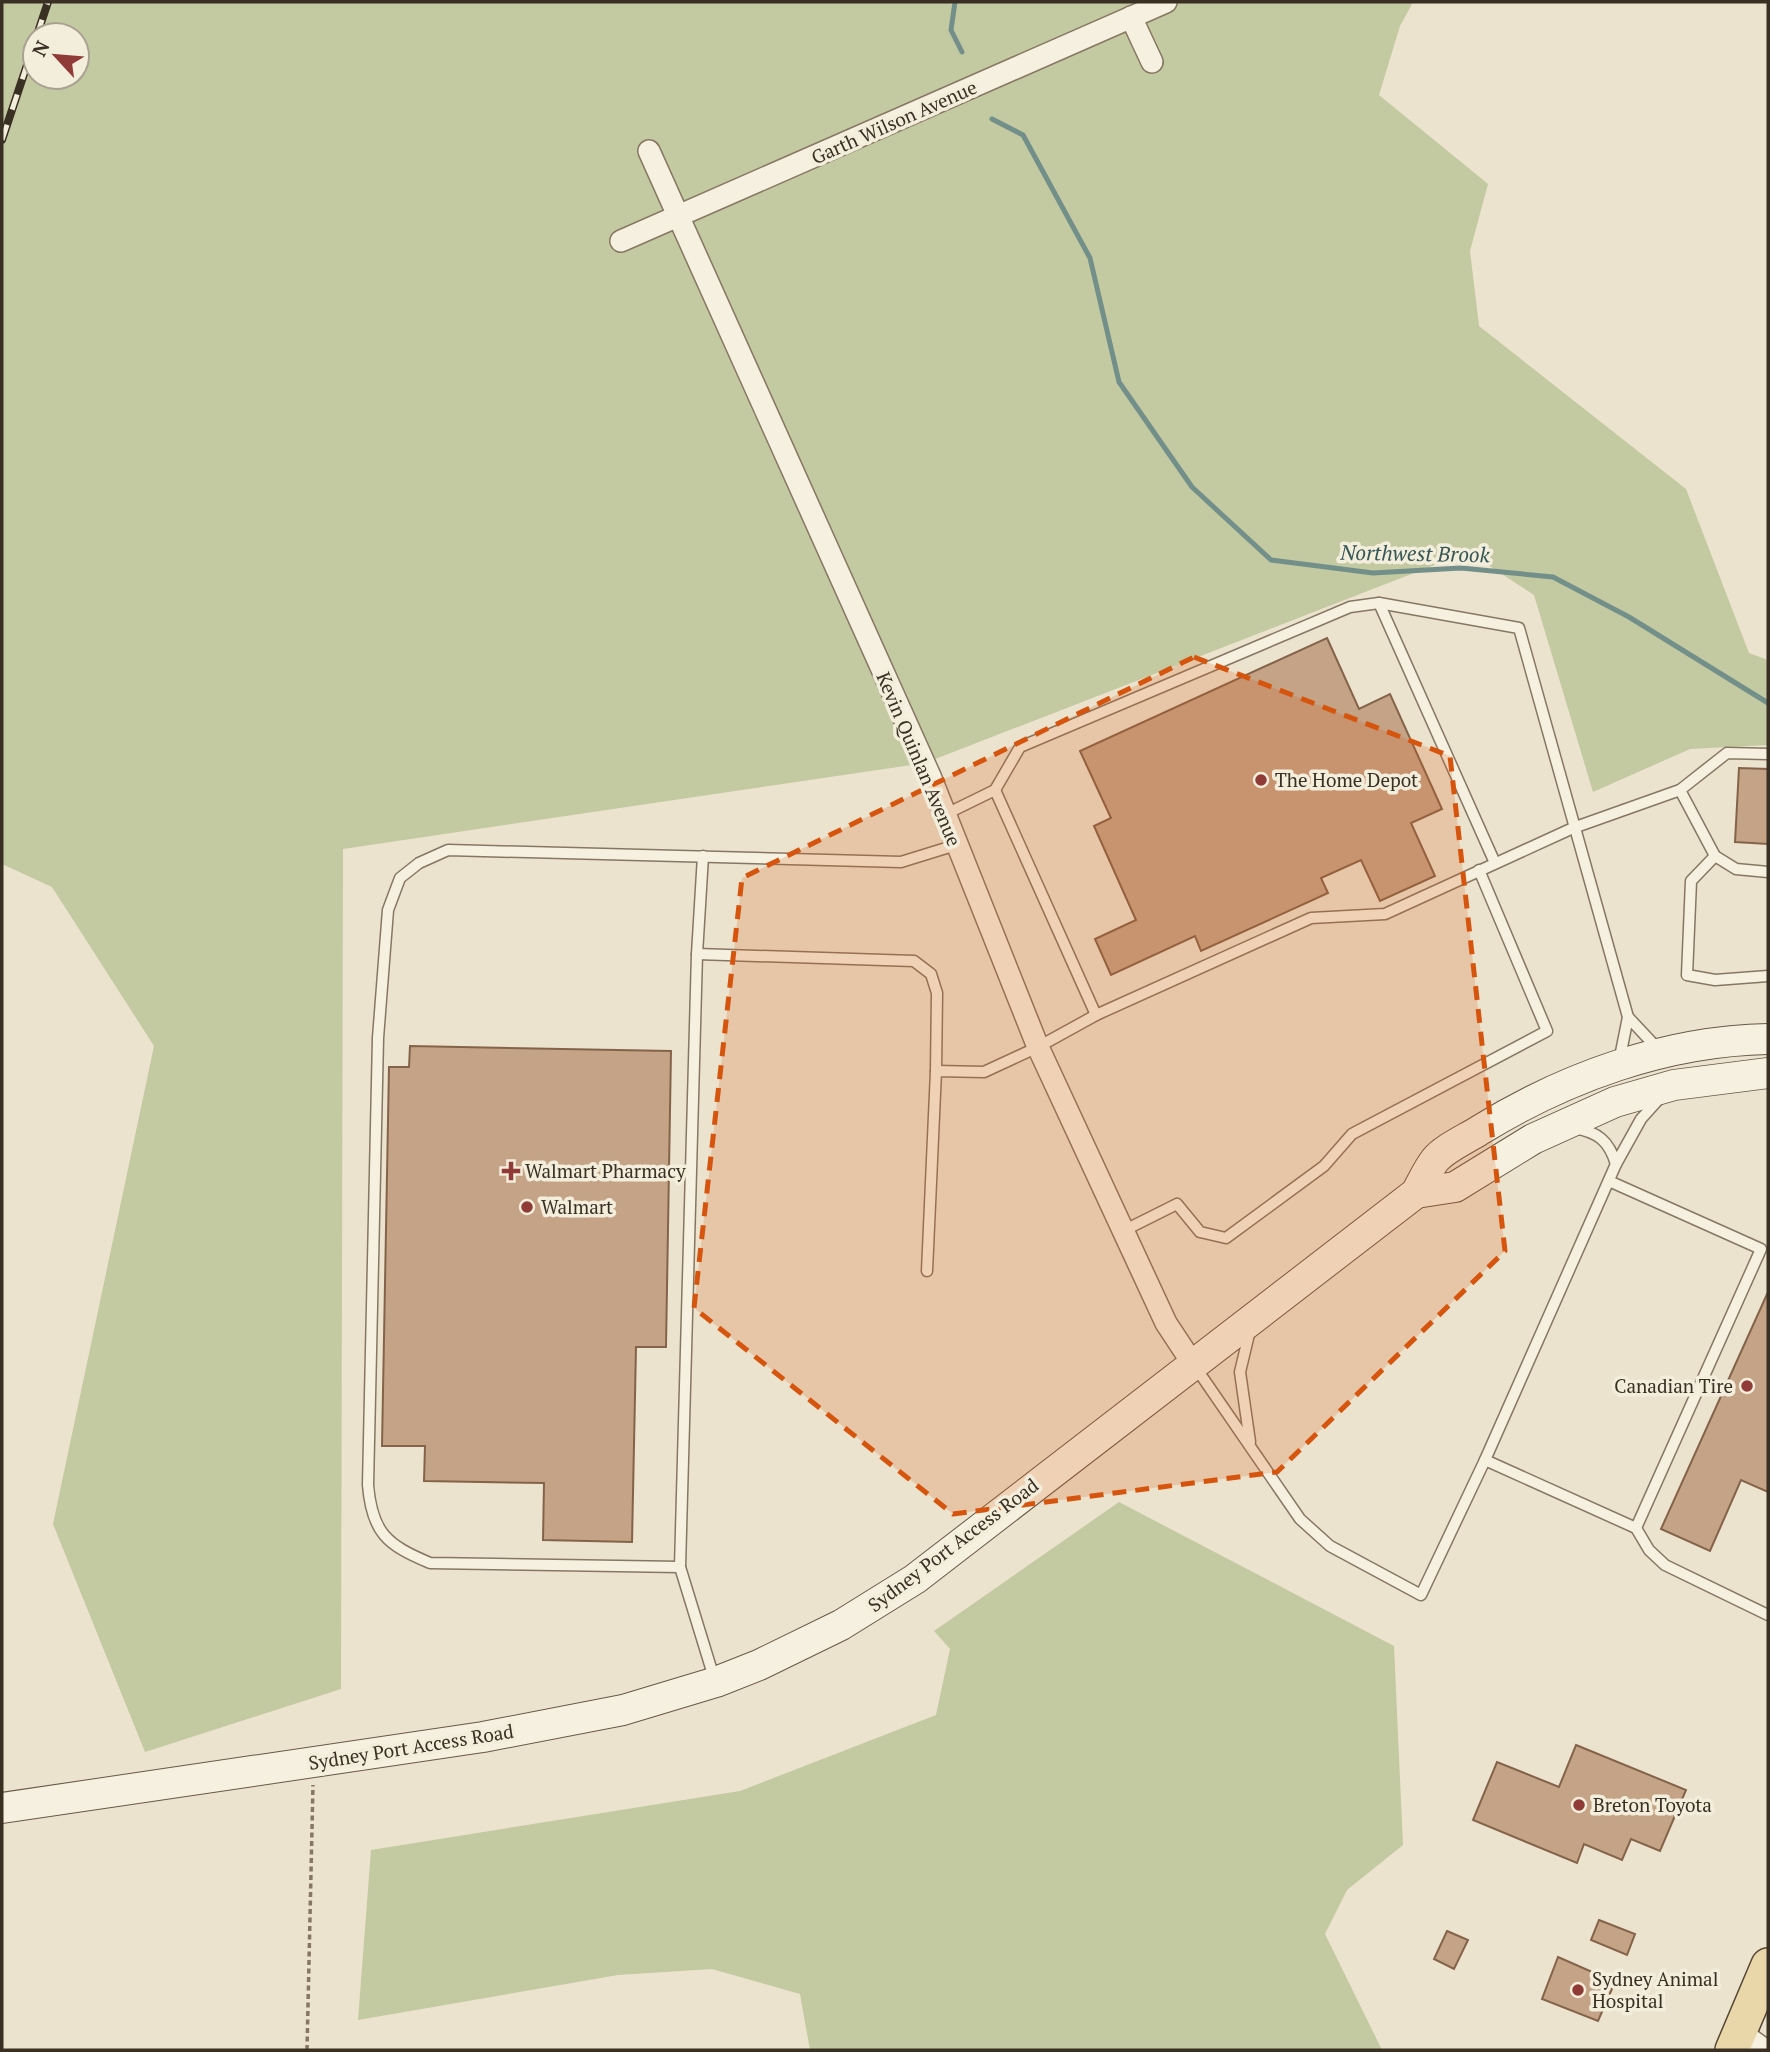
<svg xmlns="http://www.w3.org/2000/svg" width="1770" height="2052" font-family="'PT Serif',serif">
<rect width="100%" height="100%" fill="#ebe3cd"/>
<g fill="#c3c9a1" fill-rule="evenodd">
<path d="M2 2H1413L1400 26 1379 95 1488 184 1470 251 1479 326 1686 489 1749 653 1768 660V745L1690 749 1593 792 1534 595 1468 552 925 763 343 849 341 1689 145 1752 53 1524 154 1046 52 887 2 864ZM35 35H77V77H35Z"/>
<polygon points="1119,1502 1394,1646 1403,1845 1347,1890 1325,1934 1382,2050 810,2050 800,1994 712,1969 618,1975 358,2020 371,1850 740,1791 936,1715 950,1649 934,1631"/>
</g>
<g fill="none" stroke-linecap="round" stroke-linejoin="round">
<g stroke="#738f89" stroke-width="5">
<polyline points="955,2 951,30 962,52"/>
<polyline points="992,119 1023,135 1090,258 1119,382 1192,487 1271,560 1373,573 1461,568 1553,577 1629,617 1768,703"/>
</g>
</g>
<g fill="#c5a387" stroke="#84634a" stroke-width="2">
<polygon points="1327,638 1359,709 1390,694 1442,809 1411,823 1435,876 1380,901 1361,860 1321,878 1328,893 1201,951 1195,936 1111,975 1095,939 1136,920 1094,826 1111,818 1080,751"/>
<polygon points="1739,768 1768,769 1768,844 1735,842"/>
<polygon points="410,1046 671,1051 666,1347 636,1347 632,1542 543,1540 544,1483 424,1481 425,1446 382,1446 389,1067 409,1067"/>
<polygon points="1768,1292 1768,1492 1741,1480 1710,1551 1661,1529"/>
<polygon points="1576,1745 1686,1790 1660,1851 1631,1839 1622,1860 1584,1844 1577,1863 1473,1820 1497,1762 1559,1787"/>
<polygon points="1599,1920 1635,1934 1627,1955 1591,1940"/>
<polygon points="1447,1931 1468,1940 1454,1969 1434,1959"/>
<polygon points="1558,1957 1615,1982 1598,2021 1542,1999"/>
</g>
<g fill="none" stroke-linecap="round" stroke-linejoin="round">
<g stroke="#877762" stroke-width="13">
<g id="lane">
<polyline points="1379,603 1495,863"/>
<polyline points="995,790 1096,1015"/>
<polyline points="1680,790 1715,856 1691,881 1687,975 1715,980 1768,976"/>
<polyline points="944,815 995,790 1020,747 1350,607 1379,603 1519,628 1628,1017 1658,1049"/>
<polyline points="703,856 697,954 680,1567 715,1681"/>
<polyline points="1715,856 1736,869 1768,872"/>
<polyline points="697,954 914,961 931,974 937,993 936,1071"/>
<polyline points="1619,1062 1628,1017"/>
<path d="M1574 1128C1598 1132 1609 1141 1616 1164"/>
<polyline points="1123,1231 1177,1204 1200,1232 1226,1238 1324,1166 1352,1134 1547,1031 1479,870"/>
<polyline points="927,1271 936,1071 984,1072 1038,1047 1096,1015 1311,918 1385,914 1573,828 1680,790 1727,753 1768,754"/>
<polyline points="1194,1365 1300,1519 1330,1546 1421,1595 1485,1460 1616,1164 1641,1119 1659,1099"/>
<polyline points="1250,1442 1240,1372 1250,1330"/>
<polyline points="1485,1460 1636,1528 1761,1249 1609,1181"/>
<polyline points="1636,1528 1649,1550 1665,1565 1768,1615"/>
<path d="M680 1567 430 1563C387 1545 372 1533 368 1485L378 1038 388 910 400 878 419 863 448 850 901 862 956 845"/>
</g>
</g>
<g stroke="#877762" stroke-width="24">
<g id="street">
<polyline points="1131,17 1152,62"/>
<polyline points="649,151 930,776 1038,1047 1166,1323 1193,1364"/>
<polyline points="621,241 1166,2"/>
<polyline points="1740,2032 1765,2050"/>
</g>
</g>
<g stroke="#695845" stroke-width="32">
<g id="secondary">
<polyline points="1416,1193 1455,1187 1533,1139 1615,1102 1674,1085 1768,1073"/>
<path d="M2 1808 483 1737 623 1710 716 1682 759 1665 841 1625 915 1579 1416 1193C1422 1182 1428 1169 1435 1160 1445 1148 1466 1139 1480 1130 1566 1077 1666 1041 1768 1039"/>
</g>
</g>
<g stroke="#564635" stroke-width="36">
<polyline id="primary" points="1732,2050 1768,1965"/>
</g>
<polyline stroke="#877762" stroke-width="3.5" stroke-dasharray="5 3.5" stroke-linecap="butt" points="307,2050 313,1785"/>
<use href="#lane" stroke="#f6f0e0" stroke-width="10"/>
<use href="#street" stroke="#f6f0e0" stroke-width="21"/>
<use href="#secondary" stroke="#f6f0e0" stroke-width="30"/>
<use href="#primary" stroke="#e9d7aa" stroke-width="33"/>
<g stroke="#392f23" stroke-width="8">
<g id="rail">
<polyline points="37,35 48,2"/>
<polyline points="2,140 35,41"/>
</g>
</g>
<use href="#rail" stroke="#f3eddc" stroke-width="5" stroke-dasharray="16" stroke-linecap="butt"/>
</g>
<path fill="#d6550e" fill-opacity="0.2" stroke="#d6550e" stroke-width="5" stroke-dasharray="14 9" stroke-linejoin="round" d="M1194 657 1450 756 1505 1251 1277 1472 953 1514 694 1308 742 878Z"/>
<g fill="#903b38" stroke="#f3eddc" stroke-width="2.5">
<circle cx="1261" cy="780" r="7"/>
<path d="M507.5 1160.5h7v7h7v7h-7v7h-7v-7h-7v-7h7z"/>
<circle cx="527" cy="1207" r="7"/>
<circle cx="1747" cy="1386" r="7"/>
<circle cx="1579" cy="1805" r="7"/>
<circle cx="1578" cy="1990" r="7"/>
</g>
<g text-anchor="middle" stroke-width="7" stroke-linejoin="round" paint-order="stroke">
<g font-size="19" fill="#392f23" stroke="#f3eddc">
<text transform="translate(894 122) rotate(-24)" y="7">Garth Wilson Avenue</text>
<text transform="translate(919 759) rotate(67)" y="7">Kevin Quinlan Avenue</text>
<text transform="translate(953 1545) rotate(-37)" y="7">Sydney Port Access Road</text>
<text transform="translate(411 1747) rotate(-9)" y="7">Sydney Port Access Road</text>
</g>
<g font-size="19" fill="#392f23" stroke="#f3eddc" text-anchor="start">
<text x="1275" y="787">The Home Depot</text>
<text x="525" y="1178">Walmart Pharmacy</text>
<text x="541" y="1214">Walmart</text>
<text x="1733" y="1393" text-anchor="end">Canadian Tire</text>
<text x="1593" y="1812">Breton Toyota</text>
<text x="1592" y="1986">Sydney Animal<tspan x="1592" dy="22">Hospital</tspan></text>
</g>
<g font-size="21" font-style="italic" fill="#355756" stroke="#f3eddc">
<text transform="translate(1415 554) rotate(1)" y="7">Northwest Brook</text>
</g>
</g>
<rect width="1770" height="2052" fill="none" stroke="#392f23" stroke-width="7"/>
<g transform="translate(56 56) rotate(296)"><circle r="33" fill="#f3eddc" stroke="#a9a192" stroke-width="2"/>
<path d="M0-5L12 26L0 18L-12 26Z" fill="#903b38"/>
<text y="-10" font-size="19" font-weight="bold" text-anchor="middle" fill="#392f23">N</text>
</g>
</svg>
